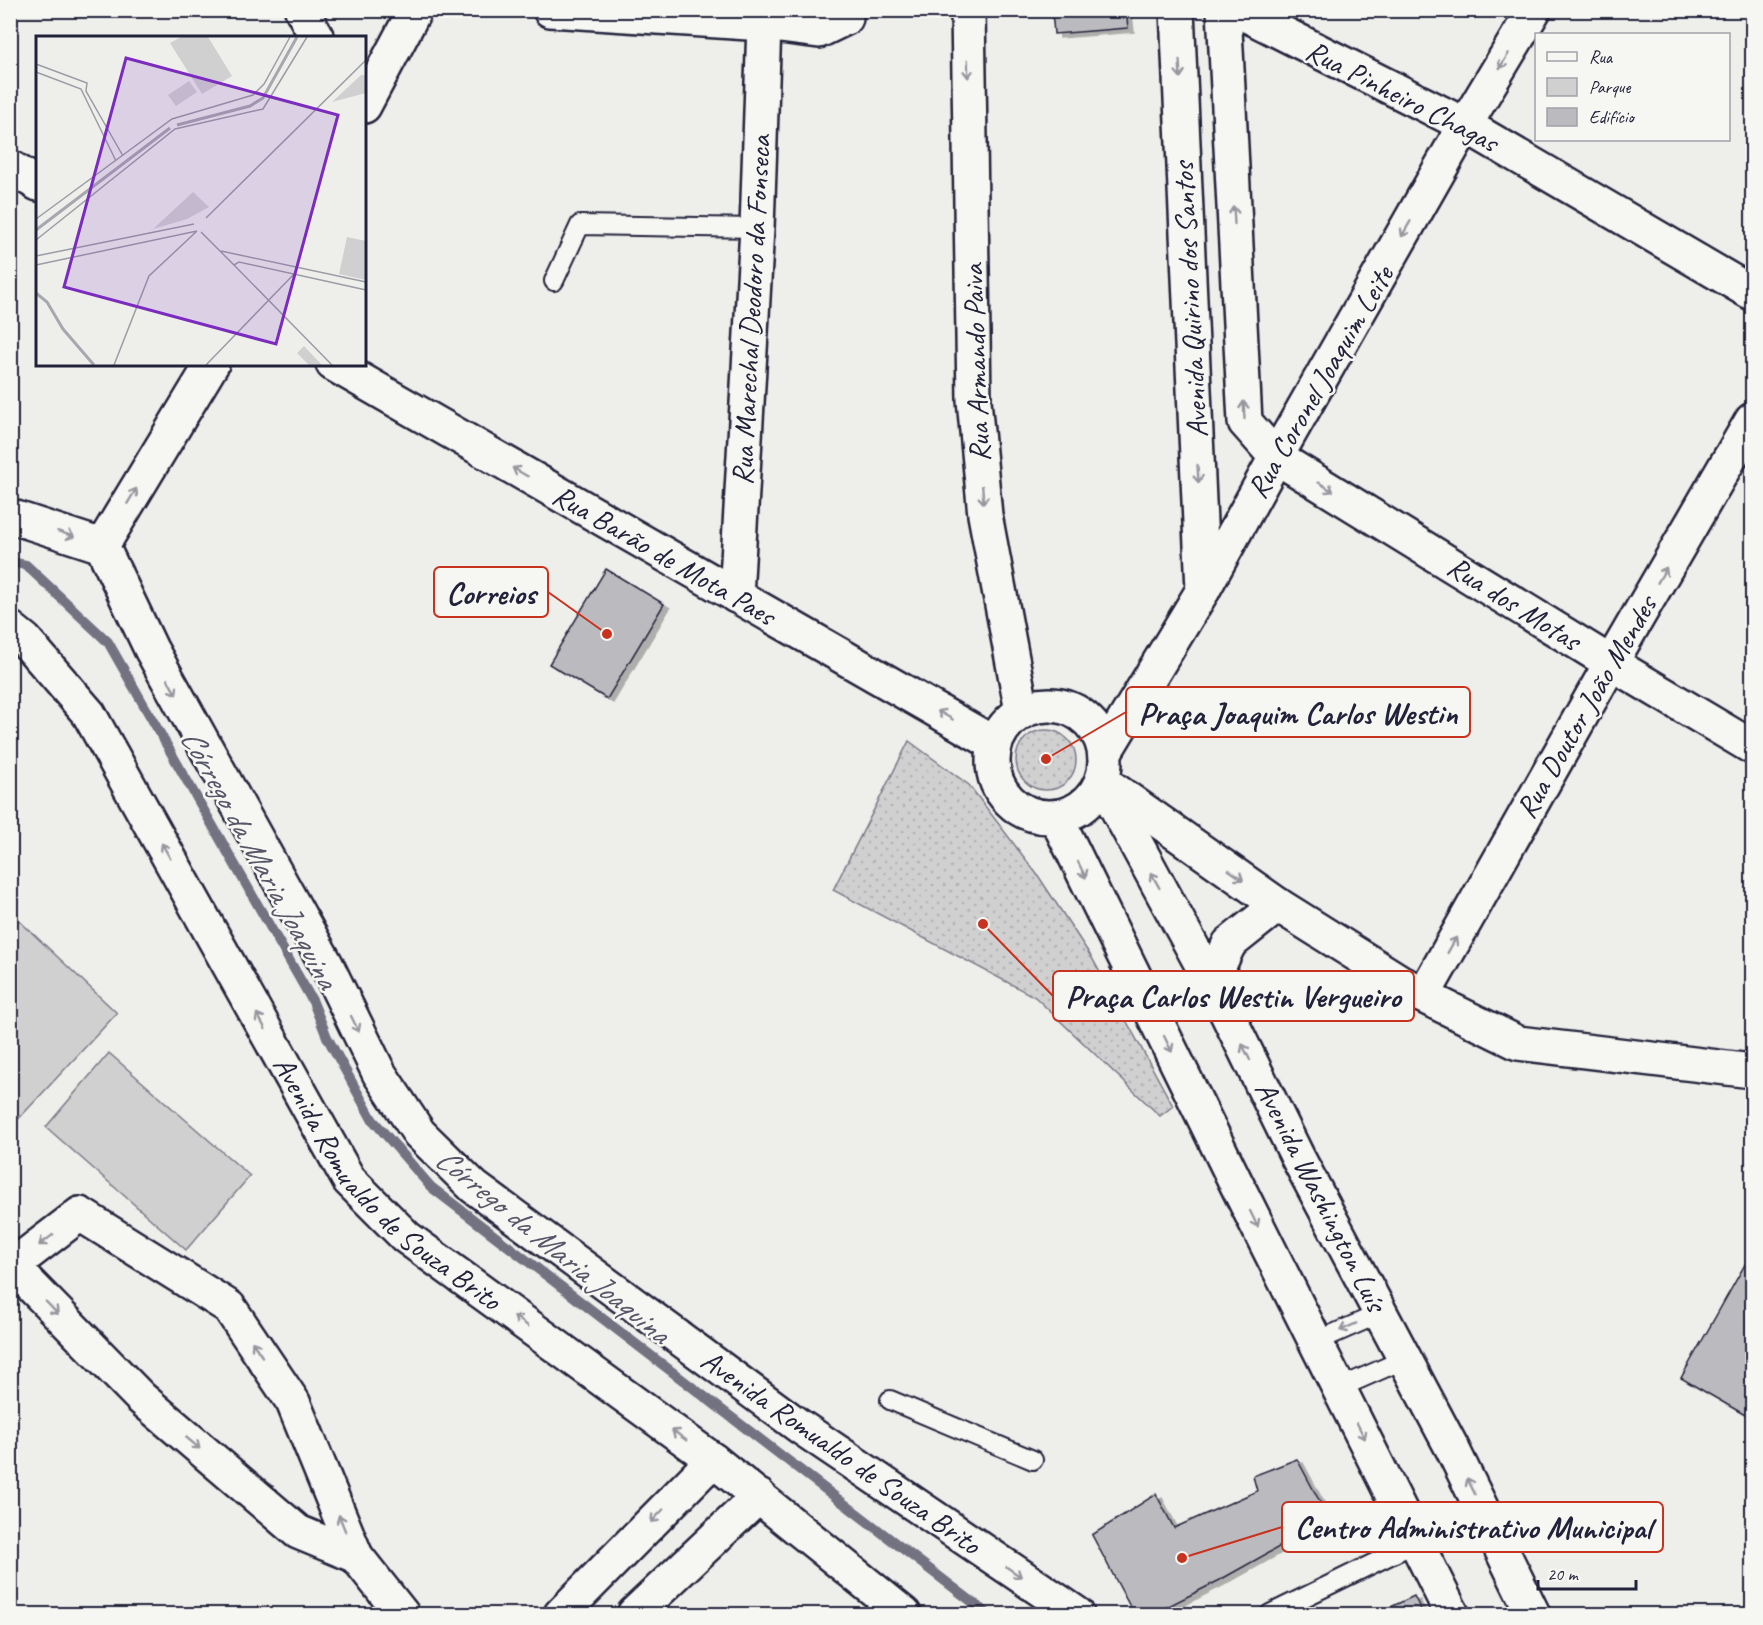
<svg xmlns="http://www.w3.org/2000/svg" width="1763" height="1625" font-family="Caveat,sans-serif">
<defs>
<pattern id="green-dots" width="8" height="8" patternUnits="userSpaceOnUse" patternTransform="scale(1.5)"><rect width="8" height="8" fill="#d0d0d1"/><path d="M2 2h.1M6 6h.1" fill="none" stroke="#b2b2b4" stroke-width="1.8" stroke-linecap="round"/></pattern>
<filter id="shadow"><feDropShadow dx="6" dy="4" stdDeviation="0" flood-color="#0004"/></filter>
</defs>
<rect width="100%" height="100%" fill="#eeeeeb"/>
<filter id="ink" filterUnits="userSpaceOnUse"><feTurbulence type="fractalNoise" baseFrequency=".0167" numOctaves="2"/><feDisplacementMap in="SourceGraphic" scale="12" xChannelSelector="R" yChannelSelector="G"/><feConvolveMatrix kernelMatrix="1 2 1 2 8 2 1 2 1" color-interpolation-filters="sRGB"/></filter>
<g filter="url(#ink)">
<g fill="url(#green-dots)" stroke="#797986" stroke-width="1.5">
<circle cx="1046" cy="760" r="30"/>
<polygon points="909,741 969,785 1039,877 1092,958 1173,1106 1160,1116 1035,997 833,890"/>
</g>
<g fill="#d0d0d1" stroke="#797986" stroke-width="1.5">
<polygon points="10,912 117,1013 11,1127 10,1127"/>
<polygon points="109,1053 250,1176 186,1250 46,1127"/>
</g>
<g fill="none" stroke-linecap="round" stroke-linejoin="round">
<polyline stroke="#727281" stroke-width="10" points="10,562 26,565 108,642 313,1002 327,1037 372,1119 431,1187 988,1614"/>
</g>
<g fill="#bbbbbf" stroke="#22223b" stroke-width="1.5" filter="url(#shadow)">
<polygon points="1052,10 1126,10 1128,28 1054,34"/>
<polygon points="606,569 664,604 607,699 549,664"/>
<polygon points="1752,1252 1752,1419 1681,1378"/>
<polygon points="1297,1459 1329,1519 1218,1581 1153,1614 1134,1614 1092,1535 1156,1494 1174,1528 1257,1491 1253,1476"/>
<polygon points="1414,1596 1423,1614 1376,1614"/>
</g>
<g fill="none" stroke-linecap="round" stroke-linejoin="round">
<g stroke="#22223b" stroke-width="22">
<g id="lane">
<polyline points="554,281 580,225 757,228"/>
<polyline points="1315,1342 1381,1313"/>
<polyline points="1339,1388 1405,1359"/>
<polyline points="890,1400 1033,1460"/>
<polyline points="1270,1614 1417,1542"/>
</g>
</g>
<g stroke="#22223b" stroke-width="38">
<g id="street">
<polyline points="302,10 317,38"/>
<polyline points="550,10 764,24 819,31 846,18 846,10"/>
<polyline points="968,10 974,400 985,515 1022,711"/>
<polyline points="364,106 415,10"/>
<polyline points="1276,457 1611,663 1752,747"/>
<polyline points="102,546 212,364"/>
<polyline points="736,596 757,228 764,24 757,10"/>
<polyline points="1423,996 1611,663 1752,420"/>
<polyline points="10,1267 12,1266 80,1214 229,1307 293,1402 356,1556 298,1532 141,1398 12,1266"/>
<polyline points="356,1556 402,1614"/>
</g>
</g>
<g stroke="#22223b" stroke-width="38">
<g id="secondary">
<polyline points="1237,10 1465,125 1752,293"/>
<polyline points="10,167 38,184"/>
<polyline points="333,364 995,744"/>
<polyline points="1276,457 1465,125 1534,10"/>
<polyline points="10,516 102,546 151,649 326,964 379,1073 419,1133 474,1187 799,1426 1077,1614"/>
<path id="s1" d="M10 628 25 640 89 714 349 1180 406 1237 713 1460 904 1614"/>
<polyline points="1102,781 1278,905 1423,996 1518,1043 1752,1071"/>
<polyline points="561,1614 713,1460"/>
<polyline points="634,1614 759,1496"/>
</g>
</g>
<g stroke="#22223b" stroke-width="38">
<g id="primary">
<polyline points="1177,10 1203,590"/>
<circle cx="1049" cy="761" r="56"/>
<polyline points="1105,752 1203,590 1276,457 1245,422 1224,10"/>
<polyline points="1102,781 1215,989 1298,1158 1452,1448 1533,1614"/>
<polyline points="1056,817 1239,1189 1452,1614"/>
<polyline points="1215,989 1219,966 1229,944 1278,905"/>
</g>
</g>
<use href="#lane" stroke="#f6f6f2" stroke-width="18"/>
<use href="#street" stroke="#f6f6f2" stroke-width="33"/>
<use href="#secondary" stroke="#f6f6f2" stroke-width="33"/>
<use href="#primary" stroke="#f6f6f2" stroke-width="33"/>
</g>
<defs><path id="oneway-shaft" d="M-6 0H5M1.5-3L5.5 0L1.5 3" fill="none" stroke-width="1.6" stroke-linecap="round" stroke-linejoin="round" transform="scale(1.5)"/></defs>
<g stroke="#9797a0">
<use href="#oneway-shaft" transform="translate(1504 61) rotate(121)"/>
<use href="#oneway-shaft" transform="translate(968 69) rotate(89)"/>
<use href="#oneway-shaft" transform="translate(1180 69) rotate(87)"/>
<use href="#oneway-shaft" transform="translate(1234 215) rotate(-93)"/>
<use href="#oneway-shaft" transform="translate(1406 229) rotate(120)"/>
<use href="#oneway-shaft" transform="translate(1244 410) rotate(-93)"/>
<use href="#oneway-shaft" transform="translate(520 472) rotate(-150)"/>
<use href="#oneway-shaft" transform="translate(1198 474) rotate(87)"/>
<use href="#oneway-shaft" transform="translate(1326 487) rotate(32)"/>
<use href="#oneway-shaft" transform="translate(983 495) rotate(85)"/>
<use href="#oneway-shaft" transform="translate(132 496) rotate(-59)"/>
<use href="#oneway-shaft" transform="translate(66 534) rotate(18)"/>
<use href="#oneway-shaft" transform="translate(1662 575) rotate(-60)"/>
<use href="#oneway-shaft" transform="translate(172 687) rotate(61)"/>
<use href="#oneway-shaft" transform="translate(945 715) rotate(-150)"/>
<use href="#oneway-shaft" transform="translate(166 851) rotate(-119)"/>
<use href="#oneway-shaft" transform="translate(1082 870) rotate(64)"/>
<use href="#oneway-shaft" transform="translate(1236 875) rotate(35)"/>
<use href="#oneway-shaft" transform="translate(1155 880) rotate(-119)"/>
<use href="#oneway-shaft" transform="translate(1452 945) rotate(-61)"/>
<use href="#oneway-shaft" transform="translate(261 1021) rotate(-119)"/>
<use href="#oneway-shaft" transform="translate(355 1024) rotate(64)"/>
<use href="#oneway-shaft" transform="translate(1168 1044) rotate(64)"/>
<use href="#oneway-shaft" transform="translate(1246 1052) rotate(-116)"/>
<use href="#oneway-shaft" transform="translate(1254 1219) rotate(64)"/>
<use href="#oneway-shaft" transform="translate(46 1240) rotate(143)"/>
<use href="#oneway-shaft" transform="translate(52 1308) rotate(46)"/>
<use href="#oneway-shaft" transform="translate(521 1321) rotate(-144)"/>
<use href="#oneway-shaft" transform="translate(1348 1327) rotate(156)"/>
<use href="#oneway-shaft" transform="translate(257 1349) rotate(-124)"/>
<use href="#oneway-shaft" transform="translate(1361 1431) rotate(63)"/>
<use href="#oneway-shaft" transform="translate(679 1435) rotate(-144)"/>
<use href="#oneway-shaft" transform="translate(193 1443) rotate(40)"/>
<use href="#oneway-shaft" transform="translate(1471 1486) rotate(-116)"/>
<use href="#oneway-shaft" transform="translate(657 1516) rotate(134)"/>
<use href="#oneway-shaft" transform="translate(342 1523) rotate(-112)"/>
<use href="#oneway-shaft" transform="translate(1014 1572) rotate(34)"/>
</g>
</g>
<g text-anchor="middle" stroke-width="5" stroke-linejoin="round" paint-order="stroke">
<g font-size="30" fill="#22223b" stroke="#f6f6f2">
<text transform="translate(1402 96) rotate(27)" y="10">Rua Pinheiro Chagas</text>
<text transform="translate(1190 300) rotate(-93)" y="10">Avenida Quirino dos Santos</text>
<text transform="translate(751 310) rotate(-87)" y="10">Rua Marechal Deodoro da Fonseca</text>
<text transform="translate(976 363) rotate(-92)" y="10">Rua Armando Paiva</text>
<text transform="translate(1320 382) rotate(-60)" y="10">Rua Coronel Joaquim Leite</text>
<text transform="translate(664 555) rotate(30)" y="10">Rua Barão de Mota Paes</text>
<text transform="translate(1514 603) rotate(32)" y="10">Rua dos Motas</text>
<text transform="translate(1586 707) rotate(-60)" y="10">Rua Doutor João Mendes</text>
<text dy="10" stroke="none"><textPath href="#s1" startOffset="678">Avenida Romualdo de Souza Brito</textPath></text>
<text transform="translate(1321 1196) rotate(63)" y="10">Avenida Washington Luís</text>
<text transform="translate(841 1452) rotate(35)" y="10">Avenida Romualdo de Souza Brito</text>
</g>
<g font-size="32" font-style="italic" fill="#575769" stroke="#f6f6f2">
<text transform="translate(260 858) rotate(61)" y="11">Córrego da Maria Joaquina</text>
<text transform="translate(553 1245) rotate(39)" y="11">Córrego da Maria Joaquina</text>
</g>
</g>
<g transform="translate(36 36)">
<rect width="330" height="330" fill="#eeeeeb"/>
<path d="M325 39H330V57L296 66ZM157 156 173 171 151 183 117 193ZM311 201 330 205V244L303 238ZM268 310 286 329H273L261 317Z" fill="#d0d0d1"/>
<path d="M145 1H172L196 40 166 58 134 7ZM153 45 161 56 140 70 132 59Z" fill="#d0d0d1"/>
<path fill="none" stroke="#a7a7af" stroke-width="3" d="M141 89 214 70 227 62 261 1M0 194 134 92M0 257 11 266 27 293 58 329"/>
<path fill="none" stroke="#9c9ca5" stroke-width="1.5" d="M0 28 51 47 50 55 87 120M0 36 45 53 80 125M170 182 330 24M0 183 136 83 217 59 228 48 254 1M165 196 198 229 203 226 330 254M0 204 139 93 227 73 271 1M185 215 330 246M0 220 158 188M0 229 161 195M198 229 296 329M78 329 113 240 161 195M170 329 259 237"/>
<path fill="#7b2cbf" fill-opacity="0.15" stroke="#7b2cbf" stroke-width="3" d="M90 22 302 79 240 308 28 251Z"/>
<rect width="330" height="330" fill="none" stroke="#22223b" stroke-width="3"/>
</g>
<path fill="none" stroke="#c8321e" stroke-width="2" d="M607 634L548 592M1046 759L1126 712M983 924L1053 996M1182 1558L1282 1527"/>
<g fill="#c8321e" stroke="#f6f6f2" stroke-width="2">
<circle cx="607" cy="634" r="6"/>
<circle cx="1046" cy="759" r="6"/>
<circle cx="983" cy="924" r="6"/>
<circle cx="1182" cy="1558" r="6"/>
</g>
<g fill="#f6f6f2" stroke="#c8321e" stroke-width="2">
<rect x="434" y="567" width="114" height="50" rx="6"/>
<rect x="1126" y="687" width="344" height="50" rx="6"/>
<rect x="1053" y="971" width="361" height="50" rx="6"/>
<rect x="1282" y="1502" width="381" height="50" rx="6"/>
</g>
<g font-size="32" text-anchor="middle" font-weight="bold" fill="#22223b">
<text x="491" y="604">Correios</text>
<text x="1298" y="724">Praça Joaquim Carlos Westin</text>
<text x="1233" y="1007">Praça Carlos Westin Vergueiro</text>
<text x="1473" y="1538">Centro Administrativo Municipal</text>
</g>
<rect width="1763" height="1625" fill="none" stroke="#f6f6f2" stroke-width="36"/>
<rect x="18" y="18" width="1727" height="1589" fill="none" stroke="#22223b" stroke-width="2" filter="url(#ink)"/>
<rect x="1535" y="33" width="195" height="108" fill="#f6f6f2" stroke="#a1a1a9" stroke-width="1.5"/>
<rect x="1547" y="52" width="30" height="9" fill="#f6f6f2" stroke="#a1a1a9" stroke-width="1.5"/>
<text x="1589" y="63" font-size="18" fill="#22223b">Rua</text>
<rect x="1547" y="78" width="30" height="18" fill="#d0d0d1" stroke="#a1a1a9" stroke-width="1.5"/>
<text x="1589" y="93" font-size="18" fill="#22223b">Parque</text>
<rect x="1547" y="108" width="30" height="18" fill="#bbbbbf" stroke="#a1a1a9" stroke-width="1.5"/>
<text x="1589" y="123" font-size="18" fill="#22223b">Edifício</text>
<path d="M1538 1580v9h98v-9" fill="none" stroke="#22223b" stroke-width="3"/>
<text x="1547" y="1580" font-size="18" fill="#22223b" stroke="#f6f6f2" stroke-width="4.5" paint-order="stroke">20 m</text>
</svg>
